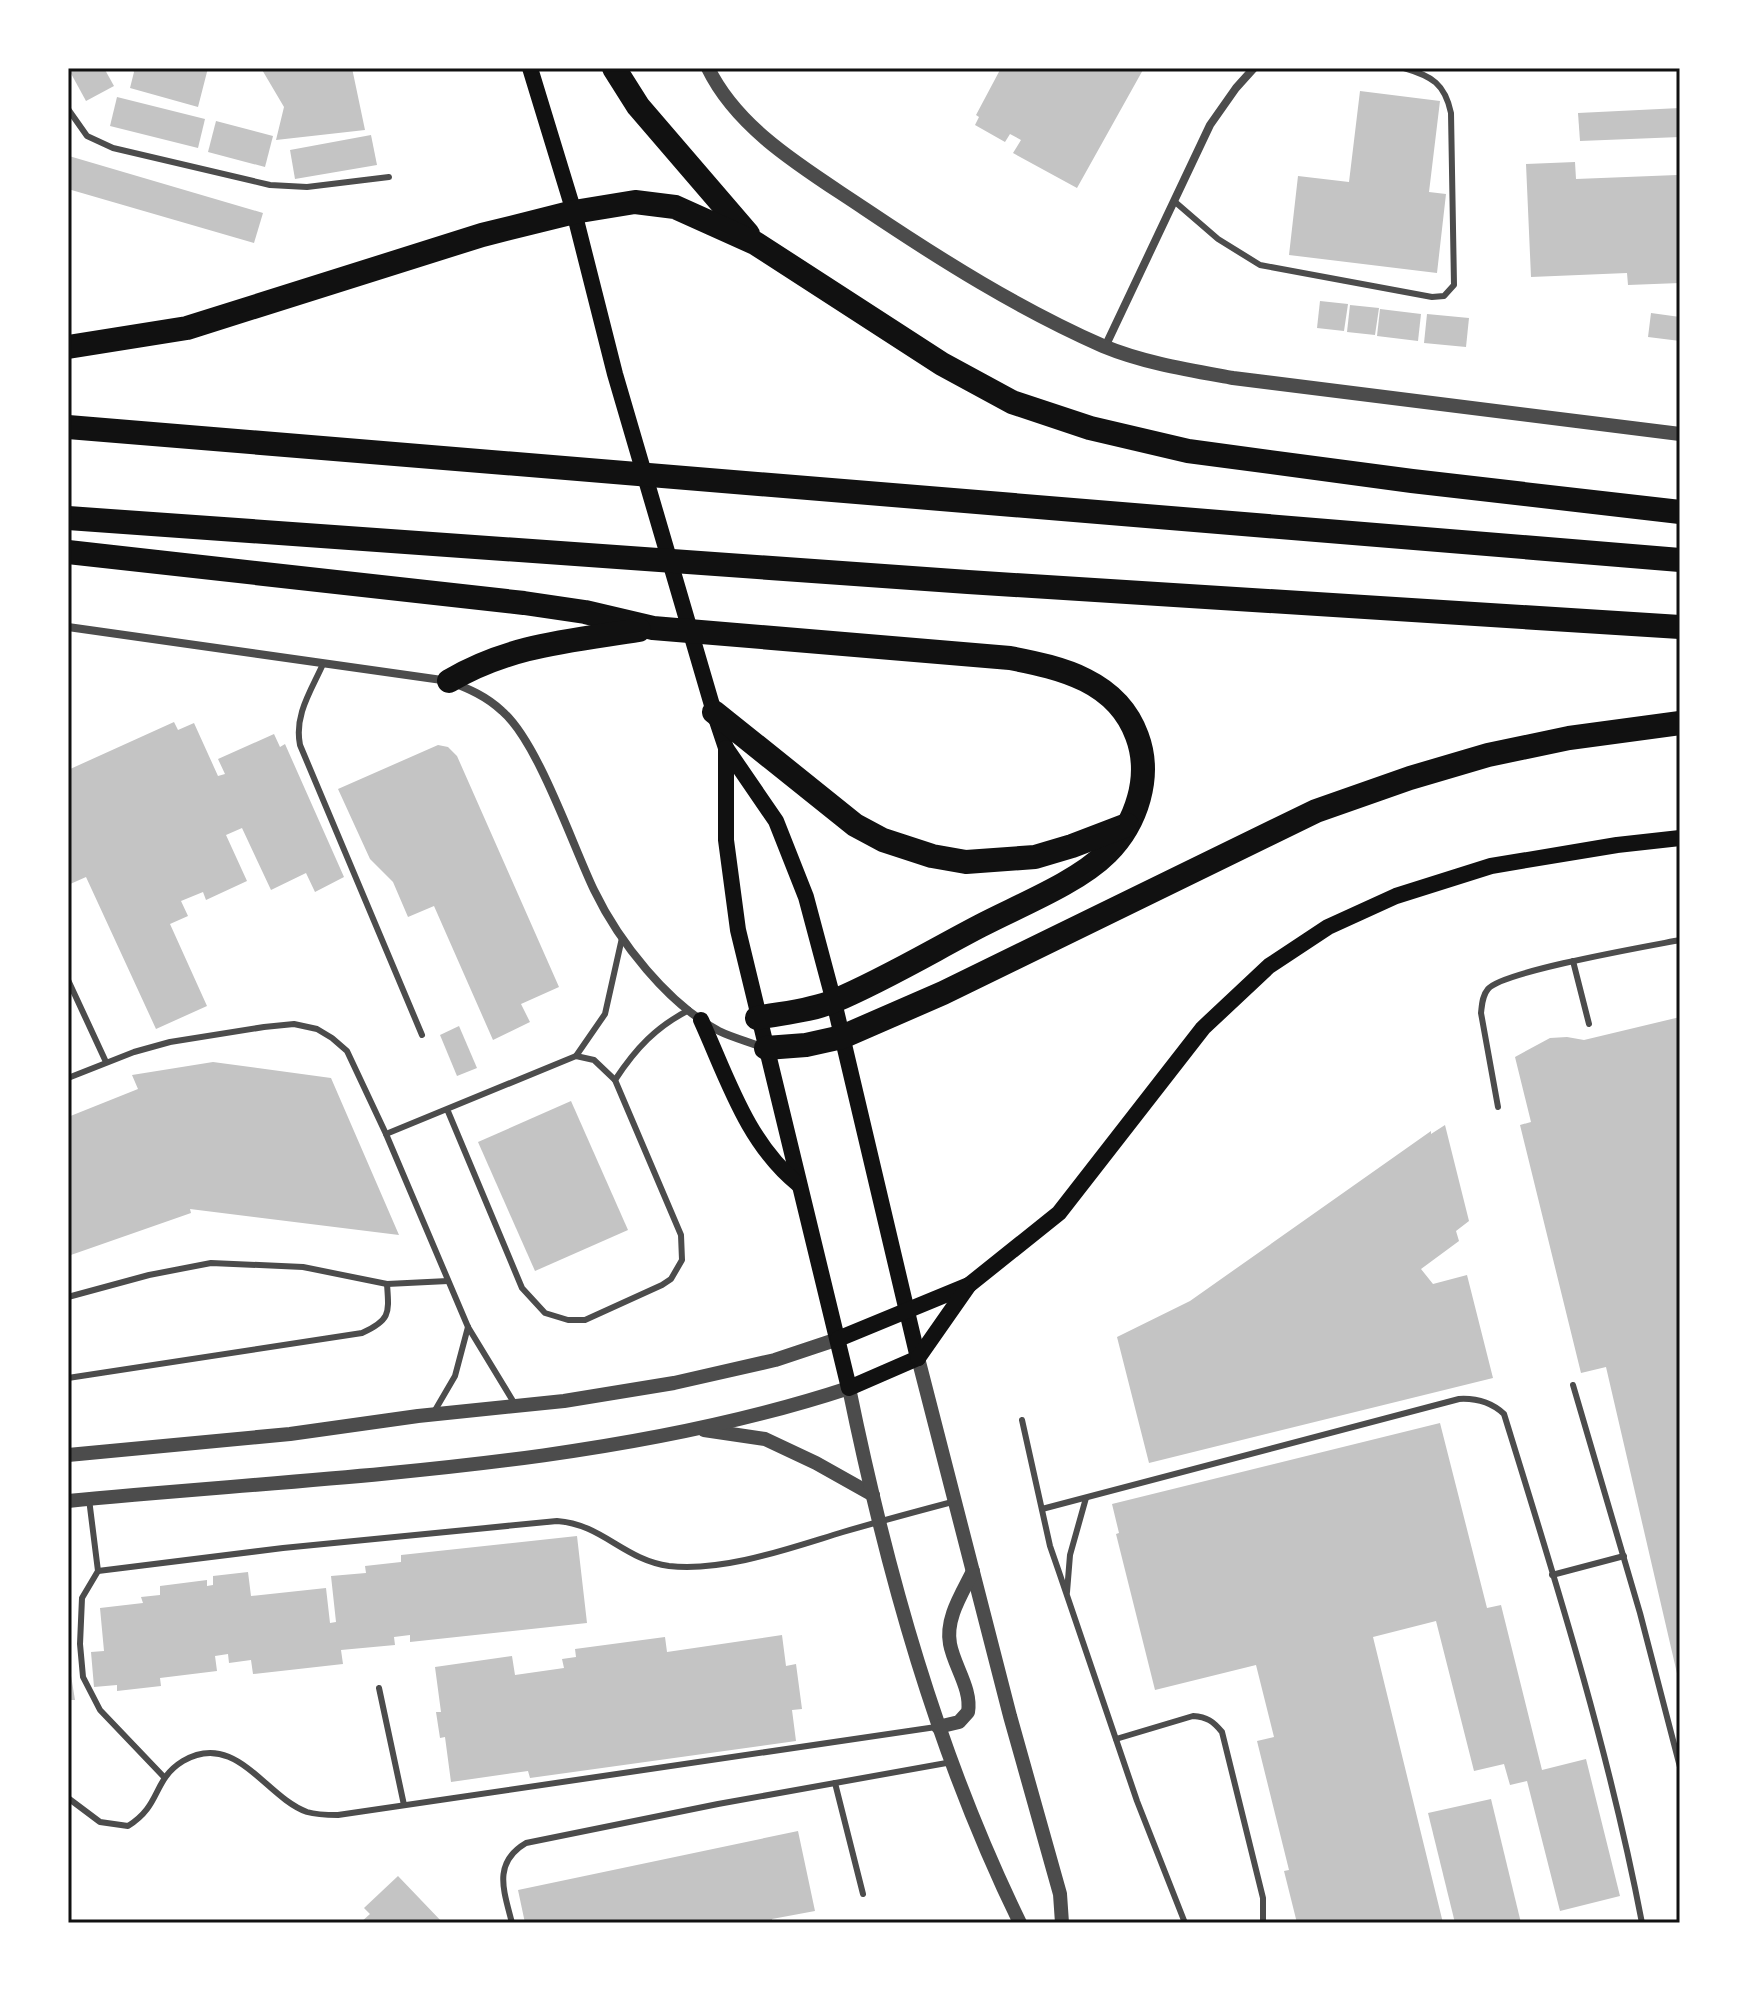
<svg xmlns="http://www.w3.org/2000/svg" width="1748" height="1991" font-family="Quicksand,sans-serif">
<rect width="100%" height="100%" fill="#fff"/>
<g fill="#c4c4c4">
<polygon points="68,68 104,68 114,86 86,101"/>
<polygon points="132,68 208,68 198,107 130,88 134,72"/>
<polygon points="261,68 352,68 365,130 276,140 284,107"/>
<polygon points="1001,68 1144,68 1077,188 1013,153 1021,140 1010,134 1005,142 975,125 979,117 976,115"/>
<polygon points="1360,91 1440,101 1429,192 1446,194 1437,273 1289,255 1298,176 1349,182"/>
<polygon points="117,97 205,119 198,148 110,126"/>
<polygon points="1680,108 1680,137 1580,141 1578,113"/>
<polygon points="216,121 273,136 265,167 208,152"/>
<polygon points="371,135 377,165 295,179 290,150"/>
<polygon points="69,156 263,213 254,243 68,189"/>
<polygon points="1575,162 1576,179 1677,175 1678,211 1680,211 1680,283 1628,285 1627,273 1531,277 1526,164"/>
<polygon points="1320,301 1348,304 1344,331 1317,328"/>
<polygon points="1350,305 1379,308 1375,335 1347,332"/>
<polygon points="1380,309 1421,314 1418,341 1377,336"/>
<polygon points="1651,313 1680,317 1680,341 1648,337"/>
<polygon points="1427,314 1469,318 1466,347 1424,343"/>
<polygon points="174,722 178,730 194,723 218,776 225,774 218,759 274,734 280,747 285,744 344,877 315,892 306,873 271,890 242,828 226,835 247,881 206,900 203,892 181,901 188,916 170,924 207,1006 156,1029 86,877 68,885 68,770"/>
<polygon points="438,745 448,747 457,756 559,987 521,1004 530,1022 493,1040 434,906 408,917 393,882 370,859 338,789"/>
<polygon points="1680,1017 1680,1681 1679,1682 1606,1367 1581,1373 1520,1125 1531,1122 1515,1057 1550,1038 1567,1037 1584,1040"/>
<polygon points="459,1026 477,1068 457,1076 440,1035"/>
<polygon points="213,1062 331,1078 399,1235 190,1209 191,1213 68,1256 68,1117 138,1089 132,1075"/>
<polygon points="571,1101 628,1230 535,1271 478,1142"/>
<polygon points="1445,1125 1469,1221 1456,1231 1459,1241 1421,1269 1433,1284 1467,1275 1493,1378 1149,1463 1117,1337 1190,1301 1431,1131 1431,1134"/>
<polygon points="1440,1423 1487,1608 1501,1605 1542,1770 1586,1759 1620,1896 1560,1911 1527,1781 1510,1785 1504,1764 1474,1771 1436,1621 1373,1637 1443,1923 1297,1923 1284,1871 1289,1870 1257,1741 1274,1737 1256,1665 1155,1690 1116,1534 1119,1533 1112,1504"/>
<polygon points="577,1536 587,1623 410,1642 410,1635 394,1637 395,1645 341,1650 343,1664 253,1674 251,1660 229,1663 228,1654 215,1656 217,1671 160,1678 161,1686 117,1691 117,1685 94,1687 91,1652 104,1651 100,1608 143,1603 141,1597 160,1595 160,1586 207,1580 207,1586 213,1585 213,1576 248,1572 251,1596 326,1588 330,1623 336,1622 331,1576 366,1573 365,1566 401,1562 401,1555"/>
<polygon points="782,1635 786,1666 796,1664 802,1709 792,1710 796,1741 530,1778 528,1771 451,1782 445,1737 440,1738 436,1712 441,1712 435,1667 512,1656 515,1675 564,1668 562,1659 576,1657 575,1649 665,1637 667,1652"/>
<polygon points="68,1657 75,1700 68,1700"/>
<polygon points="1491,1799 1521,1923 1455,1923 1428,1813"/>
<polygon points="798,1831 815,1911 772,1919 773,1923 525,1923 518,1890"/>
<polygon points="398,1876 443,1923 360,1923 370,1914 364,1908"/>
</g>
<g fill="none" stroke-linecap="round" stroke-linejoin="round">
<g stroke="#4c4c4c" stroke-width="6">
<polyline points="68,109 87,136 113,148 270,185 307,187 389,177"/>
<path d="M1174 201 1218 239 1260 265 1432 297 1444 296 1454 285 1451 113C1445 84 1432 76 1404 68"/>
<path d="M323 664C311 691 294 715 300 745L422 1035"/>
<polyline points="1573,961 1589,1024"/>
<polyline points="68,980 106,1062"/>
<polyline points="576,1056 605,1014 622,938"/>
<polyline points="68,1078 134,1052 170,1042 264,1027 294,1024 317,1029 332,1038 347,1051 386,1134 468,1327 516,1406"/>
<path d="M615 1080C636 1048 656 1027 689 1010"/>
<path d="M1498 1107 1481 1013C1482 1005 1482 996 1488 989 1503 971 1649 946 1680 940"/>
<polyline points="386,1134 576,1056 594,1060 615,1080 681,1235 682,1260 671,1279 662,1285 585,1320 568,1320 545,1313 522,1288 447,1109"/>
<polyline points="68,1297 149,1275 211,1263 303,1267 387,1284 448,1281"/>
<path d="M68 1378 362 1333C391 1320 389 1313 387 1284"/>
<polyline points="1573,1385 1640,1613 1680,1767"/>
<polyline points="434,1412 455,1376 468,1327"/>
<polyline points="1022,1420 1050,1546 1059,1572 1137,1801 1185,1923"/>
<polyline points="89,1499 98,1571 82,1598 80,1644 83,1677 100,1710 163,1776"/>
<path d="M1042 1509 1459 1399C1477 1398 1491 1402 1504 1414 1556 1582 1609 1750 1642 1923"/>
<path d="M98 1571 283 1548 557 1521C602 1524 624 1560 669 1566 725 1572 790 1548 843 1532 881 1521 918 1511 956 1501"/>
<polyline points="1552,1575 1624,1556"/>
<polyline points="1067,1592 1070,1555 1086,1498"/>
<polyline points="379,1688 404,1805"/>
<path d="M1116 1739 1193 1716C1207 1717 1213 1721 1222 1732L1263 1898V1923"/>
<polyline points="835,1783 863,1894"/>
<path d="M68 1798 100 1822 128 1826C162 1805 152 1780 183 1761 236 1730 265 1797 307 1812 317 1815 328 1815 338 1815L936 1727"/>
<path d="M512 1923C504 1891 492 1863 526 1843L718 1804 952 1762"/>
</g>
<g stroke="#4c4c4c" stroke-width="8">
<polyline points="1105,347 1210,125 1236,88 1254,68"/>
<path d="M68 627 449 681C469 689 486 696 502 711 538 742 572 844 594 890 619 942 668 1004 719 1031 733 1038 750 1042 765 1048"/>
</g>
<g stroke="#4c4c4c" stroke-width="14">
<path d="M708 68C739 132 809 171 865 209 941 260 1019 309 1103 346 1144 363 1189 370 1233 378L1680 434"/>
<polyline points="918,1358 1010,1716 1060,1894 1062,1923"/>
<polyline points="704,1430 765,1439 816,1463 873,1495"/>
<polyline points="68,1455 290,1434 418,1416 564,1401 674,1383 775,1360 838,1339"/>
<path d="M68 1501C325 1476 603 1469 849 1388 887 1573 937 1753 1020 1923"/>
<path d="M938 1727 959 1722 968 1712C972 1689 954 1666 950 1644 945 1618 963 1592 973 1571"/>
</g>
<g stroke="#111" stroke-width="16">
<polyline points="530,68 574,212 615,374 714,712 726,748 776,821 806,897 834,1002 918,1358"/>
<polyline points="726,748 726,840 738,930 849,1388 918,1358"/>
<path d="M701 1020C727 1077 747 1143 798 1184"/>
<polyline points="838,1339 969,1285 1059,1213 1203,1028 1269,966 1328,927 1396,896 1491,866 1617,845 1680,838"/>
<polyline points="918,1358 969,1285"/>
</g>
<g stroke="#111" stroke-width="24">
<polyline points="614,68 638,106 748,234"/>
<polyline points="68,347 187,328 482,235 574,212 635,202 675,207 755,243 942,364 1012,402 1090,428 1188,451 1412,481 1680,512"/>
<polyline points="68,427 1680,560"/>
<polyline points="68,518 968,582 1680,627"/>
<path d="M68 552 524 603 585 612 653 628 1010 658C1062 668 1117 681 1137 736 1152 776 1137 823 1107 853 1077 883 1018 906 980 926 932 951 884 980 834 1001 811 1011 782 1013 757 1018"/>
<path d="M449 681C510 645 570 641 639 630"/>
<polyline points="714,712 855,825 883,840 932,856 966,862 1035,857 1072,846 1127,825"/>
<polyline points="766,1048 806,1045 842,1037 943,993 1316,811 1410,778 1488,755 1569,738 1680,723"/>
</g>
</g>
<rect width="1748" height="1991" fill="none" stroke="#ffffff" stroke-width="140"/>
<rect x="70" y="70" width="1608" height="1851" fill="none" stroke="#111" stroke-width="3"/>
</svg>
